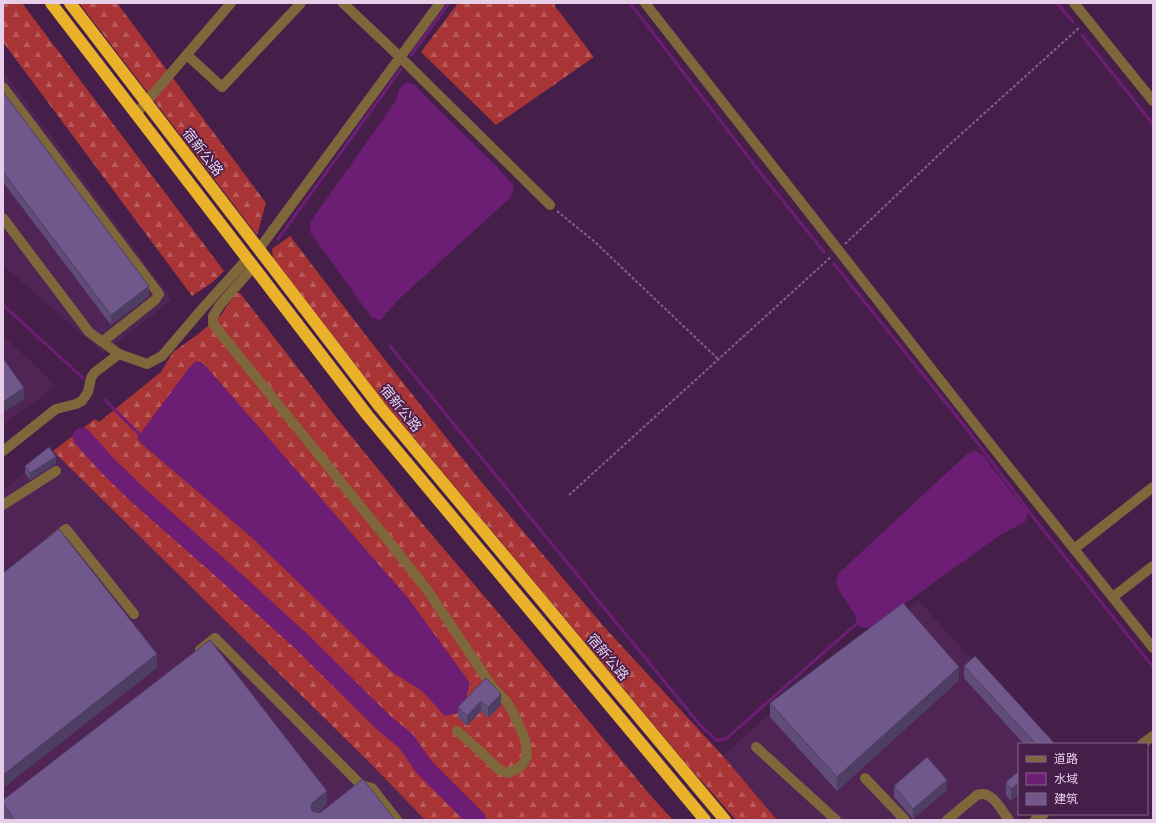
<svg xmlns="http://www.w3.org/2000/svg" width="1156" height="823" font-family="'Fira Sans','Noto Sans SC',sans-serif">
<defs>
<pattern id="forest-firs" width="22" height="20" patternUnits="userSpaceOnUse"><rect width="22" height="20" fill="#a83435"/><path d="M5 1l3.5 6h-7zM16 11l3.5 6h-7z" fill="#b85a5c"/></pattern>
</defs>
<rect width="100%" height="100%" fill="#451f49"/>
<g fill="#502454">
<polygon points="3,71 172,300 103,353 3,265"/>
<polygon points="3,335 56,386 3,425"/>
<polygon points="53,451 371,764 425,820 3,820 3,490"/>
<polygon points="918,600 1048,744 1019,744 1019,814 1024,814 1016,820 777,820 723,756 767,716"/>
</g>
<g fill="url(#forest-firs)">
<polygon points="3,3 22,3 224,271 213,282 192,296 3,42"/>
<polygon points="79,3 117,3 266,203 257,235"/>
<polygon points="458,3 558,3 554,5 594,57 496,125 421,52"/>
<polygon points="290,236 371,342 478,478 606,629 723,756 777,820 736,820 690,768 384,402 273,258 272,249"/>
<polygon points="236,293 240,293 335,416 421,522 525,644 651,796 673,820 425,820 371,764 53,451 95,419 99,422 161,372 173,352 197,335 221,315"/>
</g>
<g fill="#6c1e74">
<polygon points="406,82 414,84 428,99 497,167 514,186 511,197 397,301 381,320 372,318 310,232 311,221 388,112 397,99 399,89"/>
<polygon points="196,361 203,363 408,598 470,683 467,694 467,704 460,713 445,716 422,691 392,672 251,537 143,445 137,438 189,368"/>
<polygon points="975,450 984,456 990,465 1028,513 1025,522 1000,535 874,626 864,628 856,624 856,616 840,592 836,582 839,573 967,454"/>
</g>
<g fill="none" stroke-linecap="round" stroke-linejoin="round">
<g stroke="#6c1e74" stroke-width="3">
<polyline points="630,3 759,171 824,252"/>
<polyline points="1057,3 1073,22"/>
<polyline points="1082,35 1153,124"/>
<polyline points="411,55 449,3"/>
<polyline points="278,239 401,69"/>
<polyline points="834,264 967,429 1040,526 1153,667"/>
<polyline points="3,305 83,378"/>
<polyline points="390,346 700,725 716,740 722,740 727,738 856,624"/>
<polyline points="105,400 142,437"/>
</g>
<polyline stroke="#6c1e74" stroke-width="19" points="82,437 108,466 139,496 224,571 302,642 385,724 406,741 424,767 477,820"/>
<g stroke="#836286" stroke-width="2" stroke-dasharray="3 2" stroke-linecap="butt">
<polyline points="557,211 595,242 718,359"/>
<polyline points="845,244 948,146 1080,27"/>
<polyline points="569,495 832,256"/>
</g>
<g stroke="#7e683b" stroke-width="10">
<polyline points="343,3 400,57 550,205"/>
<polyline points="645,3 980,431 1153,648"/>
<polyline points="1074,3 1153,101"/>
<polyline points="187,55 222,87 301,3"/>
<polyline points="3,87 159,294 155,300 102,342"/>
<polyline points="136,114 231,3"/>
<polyline points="3,218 89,332 119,354 147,364 162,356 202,309 247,259"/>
<polyline points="259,249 440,3"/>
<polyline points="253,267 220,305 213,316 213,324 391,544 428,591 493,688 507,702 513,712 525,739 527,756 523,764 517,769 508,773 498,769 481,752 457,731"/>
<polyline points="3,451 56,409 76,404 82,401 88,392 91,378 94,373 119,354"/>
<polyline points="3,505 56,471"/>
<polyline points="52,540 66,529 134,614"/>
<polyline points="1074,549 1153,487"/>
<polyline points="1113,597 1153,566"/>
<polyline points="200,650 215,638 361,785"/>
<polyline points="1142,744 1153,736"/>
<polyline points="756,747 836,820"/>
<polyline points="865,778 905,820"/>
<polyline points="358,788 361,785 372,788 397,820"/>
<path d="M947 820 977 795C992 789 1001 810 1009 820"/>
<polyline points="1035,820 1044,814"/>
</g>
<g stroke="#e9b22a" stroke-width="12">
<polyline points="51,3 368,416 705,820"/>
<polyline points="70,3 380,407 725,820"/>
</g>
</g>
<g fill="#604c79">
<polygon points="3,92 149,296 111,325 3,182"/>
<polygon points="56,463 30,480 25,473 25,466"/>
<polygon points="964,666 1055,744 1024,744 964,678"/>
<polygon points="486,678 501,705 488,718 481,711 467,726 458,717 458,707"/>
<polygon points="959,680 837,791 770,717 770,703"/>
<polygon points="1019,771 1019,794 1011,801 1006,795 1006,782"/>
<polygon points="894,786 947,790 913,819 894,797"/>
<polygon points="3,800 327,804 317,813 395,820 5,820 3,818"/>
</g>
<g fill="#4e3e63">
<polygon points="149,286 149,296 111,325 111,315"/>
<polygon points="24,388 24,399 3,413 3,402"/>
<polygon points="56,457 56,463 30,480 30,473"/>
<polygon points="157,654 157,668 3,788 3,775"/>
<polygon points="959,667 959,680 837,791 837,777"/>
<polygon points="501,694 501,705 488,718 488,707"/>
<polygon points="481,701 481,711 467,726 467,716"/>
<polygon points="947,780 947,790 913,819 913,809"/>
<polygon points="1019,782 1019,794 1011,801 1011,789"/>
<polygon points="327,791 327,804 311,817 311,804"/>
</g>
<g fill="#70588d" stroke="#4e3e63">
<polygon points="3,92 149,286 111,315 3,172"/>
<polygon points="3,358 24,388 3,402"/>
<polygon points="49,447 56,457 30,473 25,466"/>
<polygon points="59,529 157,654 3,775 3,573"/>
<polygon points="903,603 959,667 837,777 770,703"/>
<polygon points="210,640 327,791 311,804 311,807 312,811 318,813 321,812 363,779 395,820 15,820 3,804 3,800"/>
<polygon points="975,656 1055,744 1036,744 964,666"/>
<polygon points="486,678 501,694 488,707 481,701 467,716 458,707"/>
<polygon points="927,757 947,780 913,809 894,786"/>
<polygon points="1019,771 1019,782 1011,789 1006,782"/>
</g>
<g text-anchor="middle" stroke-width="3.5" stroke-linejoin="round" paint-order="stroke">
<g font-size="14" fill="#e7cfe9" stroke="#451f49">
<text transform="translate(203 152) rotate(52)" y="5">宿新公路</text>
<text transform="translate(401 408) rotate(51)" y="5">宿新公路</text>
<text transform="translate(608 657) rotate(50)" y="5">宿新公路</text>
</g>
</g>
<rect width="1156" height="823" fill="none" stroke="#e7cfe9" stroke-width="8"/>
<rect x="1018" y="743" width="130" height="72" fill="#451f49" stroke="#866589"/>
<rect x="1026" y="756" width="20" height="6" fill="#7e683b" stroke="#866589"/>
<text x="1054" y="763" font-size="12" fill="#e7cfe9">道路</text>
<rect x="1026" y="773" width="20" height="12" fill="#6c1e74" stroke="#866589"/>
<text x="1054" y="783" font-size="12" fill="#e7cfe9">水域</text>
<rect x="1026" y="793" width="20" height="12" fill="#70588d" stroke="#866589"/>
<text x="1054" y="803" font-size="12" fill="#e7cfe9">建筑</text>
</svg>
